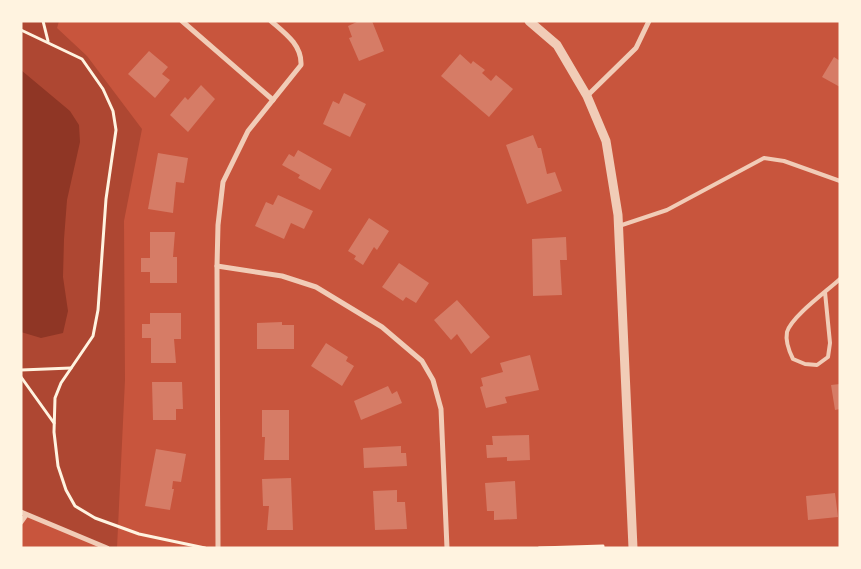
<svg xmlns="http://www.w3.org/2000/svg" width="861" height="569" font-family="'IBM Plex Sans',sans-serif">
<rect width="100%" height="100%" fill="#c8553d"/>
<polygon fill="#ae4732" points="21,21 59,21 57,28 87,56 142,129 124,221 125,380 117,548 107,548 21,512"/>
<polygon fill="#8f3625" points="21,70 70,111 79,125 80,142 67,200 64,239 63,277 68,311 63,333 41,338 21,332"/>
<g fill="#d67c66">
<polygon points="359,21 372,21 384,51 359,61 349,38 352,37 348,26"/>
<polygon points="149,51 168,67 162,74 170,80 155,98 128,74"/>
<polygon points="460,54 471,64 473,61 485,70 482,73 491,81 496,75 513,89 489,117 441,76"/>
<polygon points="834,57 840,61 840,87 822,77"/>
<polygon points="201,85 215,99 188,132 170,115 185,97 188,100"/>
<polygon points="344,93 366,104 350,137 323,124 333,101 339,104"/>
<polygon points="533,135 538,148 541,148 547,174 555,172 562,191 527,204 506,145"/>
<polygon points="298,150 332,169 320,190 298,178 300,175 282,165 289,154 294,157"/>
<polygon points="158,153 188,158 184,183 176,182 173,213 148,209"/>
<polygon points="278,195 313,211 304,229 291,223 284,239 255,226 266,202 273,205"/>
<polygon points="369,218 389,231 377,250 374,247 363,265 354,259 356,256 348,251"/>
<polygon points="150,232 175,232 173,257 177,257 177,283 150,283 150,272 141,272 141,258 150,258"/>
<polygon points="566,237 567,260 560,260 562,295 533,296 532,239"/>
<polygon points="399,263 429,283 416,303 406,297 403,301 382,287"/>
<polygon points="457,300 490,337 471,354 457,334 451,340 434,320"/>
<polygon points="150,313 181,313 181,339 174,339 176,363 151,363 151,338 142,338 142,324 150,324"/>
<polygon points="282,322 282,325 294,325 294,349 257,349 257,323"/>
<polygon points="326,343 348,357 346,361 354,366 342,386 311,366"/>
<polygon points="530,355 539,390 505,397 507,403 486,408 480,387 483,386 481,378 503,372 500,363"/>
<polygon points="152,382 182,382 183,409 176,409 176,420 153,420"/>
<polygon points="840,384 840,409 835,410 831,385"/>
<polygon points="388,386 392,394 397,391 402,403 361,420 354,401"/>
<polygon points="262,410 289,410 289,460 264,460 265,437 262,437"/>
<polygon points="529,435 530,460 507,461 507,457 487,458 486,445 493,445 492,436"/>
<polygon points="401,446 401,453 406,453 407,466 364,468 363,448"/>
<polygon points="156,449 186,454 181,482 173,481 172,489 174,489 170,510 145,506"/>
<polygon points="291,478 293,530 267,530 269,506 263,506 262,479"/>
<polygon points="515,481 517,519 494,520 494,511 487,511 485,483"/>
<polygon points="397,490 397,502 405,502 407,529 375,530 373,491"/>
<polygon points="835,493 838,517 808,520 806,496"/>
</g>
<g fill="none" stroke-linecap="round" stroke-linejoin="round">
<g stroke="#fff3e0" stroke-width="3">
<polyline points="43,21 48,41"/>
<polyline points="21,30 82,59 103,89 113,111 116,130 106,199 98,310 93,336 61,383 55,398 54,432 58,466 66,490 75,506 95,518 139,534 205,548"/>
<polyline points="21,370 71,368"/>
<polyline points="21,377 54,423"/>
<polyline points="539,548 603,546 603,548"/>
</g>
<g stroke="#f1ccb7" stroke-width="4">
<polyline points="619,226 667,210 764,158 784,161 840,181"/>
<path d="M825 292 830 343 828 357 817 365 805 364 793 359C789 351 785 342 787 332 792 316 827 291 840 279"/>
</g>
<g stroke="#f1ccb7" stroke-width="5">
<polyline points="182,21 273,100"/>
<polyline points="587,96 636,48 649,21"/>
<polyline points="217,266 282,276 316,287 382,327 422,361 433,380 441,409 447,548"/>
<polyline points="21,512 107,548"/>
<polyline points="21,522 26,515"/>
<path d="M218 548 217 266 218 225 223 182 248 131 301 65C302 45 285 33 271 21"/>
</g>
<polyline stroke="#f1ccb7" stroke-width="9" points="529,21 557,45 587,96 606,141 618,215 633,548"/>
</g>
<rect width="861" height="569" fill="none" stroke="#fff3e0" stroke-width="45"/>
</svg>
